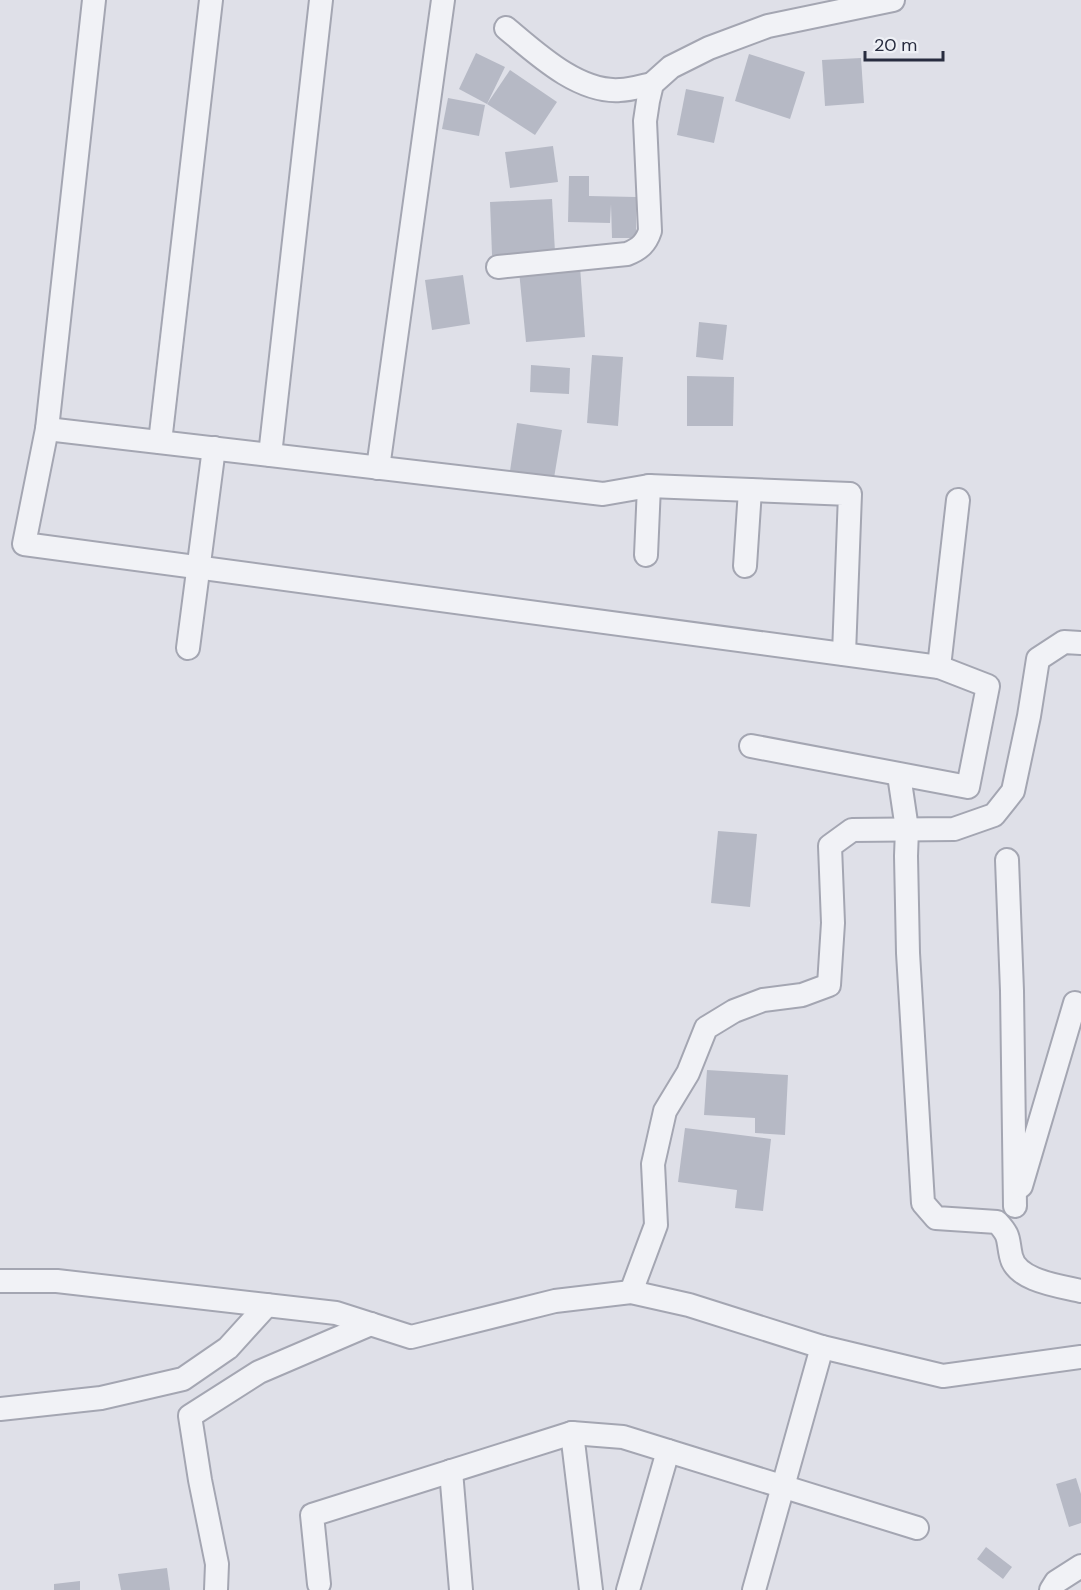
<svg xmlns="http://www.w3.org/2000/svg" width="1081" height="1590" font-family="'DM Sans',sans-serif">
<rect width="100%" height="100%" fill="#dfe0e8"/>
<g fill="#b6b9c5">
<polygon points="476,53 505,67 487,104 459,89"/>
<polygon points="749,54 805,72 790,119 735,101"/>
<polygon points="861,58 864,103 825,106 822,60"/>
<polygon points="510,70 557,102 535,135 487,104"/>
<polygon points="686,89 724,97 714,143 677,135"/>
<polygon points="448,98 485,105 479,136 442,129"/>
<polygon points="553,146 558,182 510,188 505,152"/>
<polygon points="569,176 589,176 589,196 636,197 636,238 612,238 611,204 610,223 568,222"/>
<polygon points="552,199 555,252 492,255 490,202"/>
<polygon points="580,266 585,337 526,342 519,271"/>
<polygon points="463,275 470,324 432,330 425,280"/>
<polygon points="699,322 727,325 723,360 696,357"/>
<polygon points="592,355 623,357 618,426 587,423"/>
<polygon points="531,365 570,368 569,394 530,392"/>
<polygon points="687,376 734,377 733,426 687,426"/>
<polygon points="517,423 562,430 554,478 510,471"/>
<polygon points="718,831 757,834 750,907 711,903"/>
<polygon points="707,1070 788,1075 785,1135 755,1133 755,1118 704,1115"/>
<polygon points="685,1128 771,1139 763,1211 735,1208 737,1190 678,1182"/>
<polygon points="1076,1478 1081,1494 1081,1523 1069,1527 1056,1484"/>
<polygon points="986,1547 1012,1567 1003,1579 977,1559"/>
<polygon points="167,1568 170,1590 121,1590 118,1574"/>
<polygon points="80,1581 80,1590 54,1590 54,1584"/>
</g>
<g fill="none" stroke-linecap="round" stroke-linejoin="round">
<g stroke="#a4a6b2" stroke-width="26">
<g id="minor">
<polyline points="94,0 47,429 24,544 939,667 988,686 968,787 751,746"/>
<path d="M506 28C536 53 578 93 620 90 631 90 642 86 652 84"/>
<path d="M498 267 627 254C640 249 646 243 650 231L645 121 648 101 652 84 671 67 709 48 768 26 893 0"/>
<polyline points="47,429 603,494 649,486 850,494 844,654"/>
<polyline points="160,442 211,0"/>
<polyline points="270,455 321,0"/>
<polyline points="378,468 443,0"/>
<polyline points="646,555 649,486"/>
<polyline points="745,566 750,490"/>
<polyline points="188,648 214,448"/>
<polyline points="939,667 958,500"/>
<path d="M899 775 907 829 906 856 908 953 923 1203 936 1218 997 1222C1011 1237 1007 1238 1011 1256 1016 1281 1060 1286 1081 1291"/>
<polyline points="1007,860 1012,991 1015,1206"/>
<polyline points="1021,1186 1075,1003"/>
<polyline points="0,1281 57,1281 336,1313 411,1337 555,1301 631,1292 689,1305 822,1347 943,1376 1081,1357"/>
<polyline points="631,1292 656,1225 653,1164 665,1111 688,1073 706,1028 734,1011 763,1000 802,995 829,985 833,923 830,846 852,830 954,829 994,815 1013,791 1029,716 1038,659 1064,642 1081,643"/>
<polyline points="0,1409 101,1398 183,1379 228,1348 267,1305"/>
<polyline points="572,1433 591,1590"/>
<polyline points="451,1471 461,1590"/>
<polyline points="319,1584 312,1515 572,1433 623,1437 917,1528"/>
<polyline points="216,1590 217,1564 200,1480 190,1416 259,1372 371,1324"/>
<polyline points="628,1590 668,1451"/>
<polyline points="754,1590 822,1347"/>
<polyline points="1051,1590 1056,1582 1081,1566"/>
</g>
</g>
<use href="#minor" stroke="#f1f2f6" stroke-width="22"/>
</g>
<path d="M865 51v9h78v-9" fill="none" stroke="#282c3f" stroke-width="3"/>
<text x="874" y="51" font-size="18" fill="#282c3f" stroke="#eef0f5" stroke-width="4.5" paint-order="stroke">20 m</text>
</svg>
